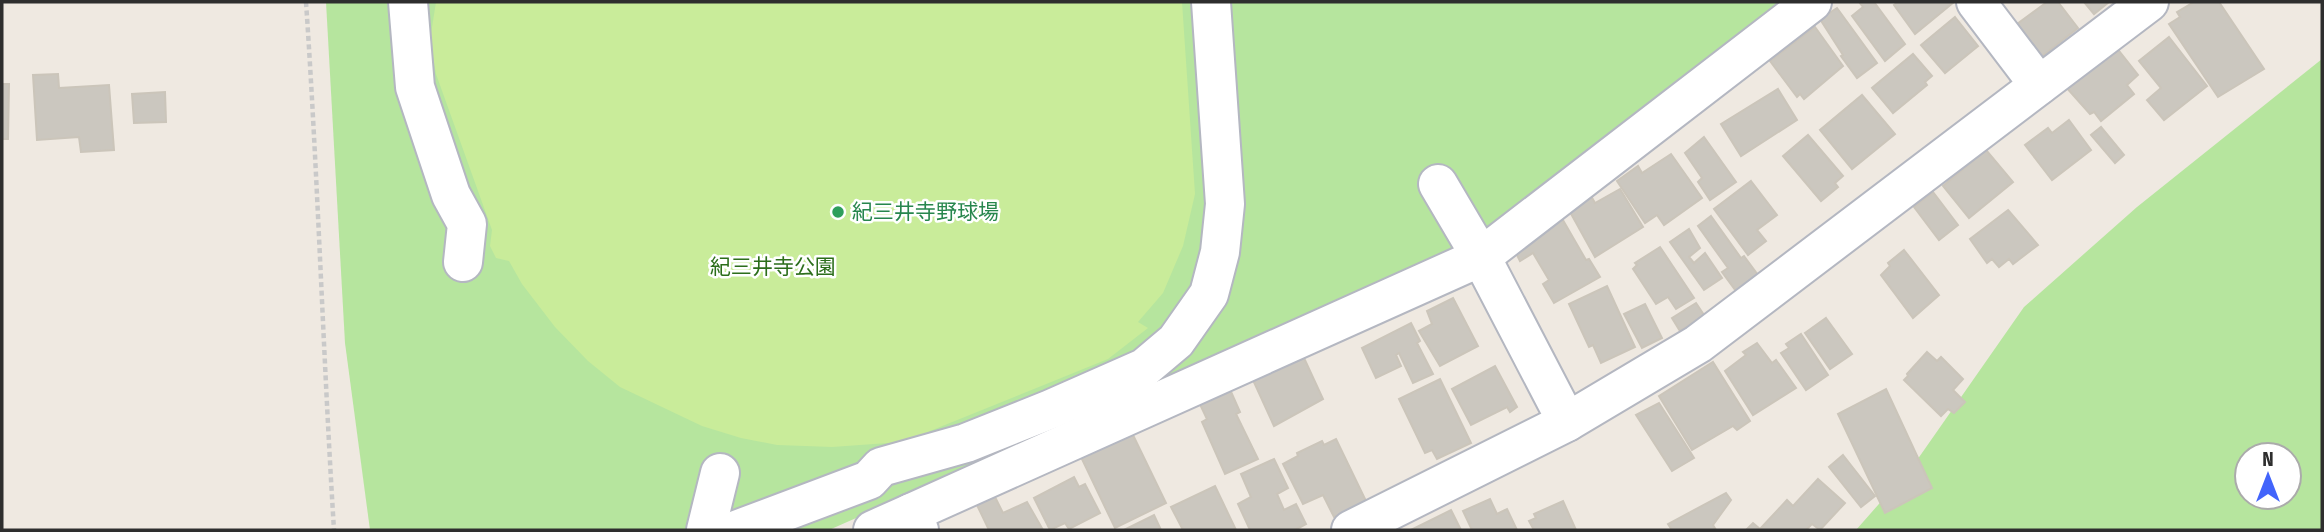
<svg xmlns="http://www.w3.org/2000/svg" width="2324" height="532" font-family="'Fira Sans Condensed','Noto Sans JP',sans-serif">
<rect width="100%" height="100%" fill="#efe9e1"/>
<g fill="#b6e59e" fill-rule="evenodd">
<polygon points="326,2 1790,2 1513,215 1442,259 829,530 370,530 345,343"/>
<path d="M2322 59V530H1856L1915 463 2024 307 2137 207ZM2247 455H2289V497H2247Z"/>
</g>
<polygon fill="#c9ec9a" points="436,2 1182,2 1195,194 1183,246 1163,293 1138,322 1148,328 1108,359 930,431 916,441 832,447 777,445 741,438 702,426 620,387 588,361 555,327 522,284 509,261 496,258 490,246 492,230 436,74 430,40"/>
<g fill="#cbc7bf" stroke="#cbc5ba" stroke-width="2">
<polygon points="1859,2 1874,2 1905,44 1885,61 1852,16 1863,7"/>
<polygon points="1898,2 1954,2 1915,34 1894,5"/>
<polygon points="2047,2 2058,2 2078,28 2037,60 2013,27"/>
<polygon points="2084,2 2109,2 2094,14"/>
<polygon points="2194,2 2219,2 2264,69 2218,97 2169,24 2180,17 2177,12"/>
<polygon points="1837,8 1877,63 1857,78 1841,56 1843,55 1820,19"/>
<polygon points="1955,17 1978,46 1945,73 1921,45"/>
<polygon points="1815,27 1843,66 1804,99 1800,94 1797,97 1770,61"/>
<polygon points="2169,37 2207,86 2164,120 2147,100 2161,88 2139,61"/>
<polygon points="2116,47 2138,75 2127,85 2134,94 2101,121 2094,112 2090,114 2066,87"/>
<polygon points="1913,54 1932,76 1925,82 1927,85 1893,113 1872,88"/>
<polygon points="58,74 59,88 109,85 114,150 81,152 79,137 37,140 33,75"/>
<polygon points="2,84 9,84 8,139 2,139"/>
<polygon points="1778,89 1797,120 1741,156 1721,124"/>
<polygon points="165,92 166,122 134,123 132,94"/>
<polygon points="1862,95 1895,134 1852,169 1820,130"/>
<polygon points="2069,120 2091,150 2052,180 2025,145 2048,128 2052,133"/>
<polygon points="2101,127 2124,155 2115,163 2091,135"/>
<polygon points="1808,135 1843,176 1835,183 1838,187 1821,201 1783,156"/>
<polygon points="1704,137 1736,182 1710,200 1698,182 1702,178 1685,153"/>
<polygon points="1986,150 2013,182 1969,218 1943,186"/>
<polygon points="1671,154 1702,198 1664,225 1657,215 1645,223 1617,181 1638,166 1642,173"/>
<polygon points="1751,181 1777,215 1757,230 1766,241 1748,255 1714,209"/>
<polygon points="1620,189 1643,227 1595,257 1569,210 1591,196 1595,203"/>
<polygon points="1933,192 1958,225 1939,240 1914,207"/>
<polygon points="2008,210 2038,245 2013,264 2009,259 1999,267 1992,259 1987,263 1970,239"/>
<polygon points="1560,215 1586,260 1589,259 1600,277 1554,303 1543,284 1549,280 1533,253 1520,261 1514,249"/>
<polygon points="1711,216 1741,258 1744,256 1758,275 1736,291 1722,272 1728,268 1698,226"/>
<polygon points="1689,229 1700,248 1689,257 1694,263 1705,253 1722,278 1704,290 1670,242"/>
<polygon points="1660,247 1694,298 1676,309 1668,297 1656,304 1633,269 1637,265 1635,263"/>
<polygon points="1904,250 1939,295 1913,318 1881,275 1890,266 1888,263"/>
<polygon points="1607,286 1635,347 1601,363 1593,345 1589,347 1569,304"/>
<polygon points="1453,298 1478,346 1440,366 1419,331 1432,324 1427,311"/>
<polygon points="1696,303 1704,315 1680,331 1672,318"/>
<polygon points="1645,304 1662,338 1642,348 1624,314"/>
<polygon points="1826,318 1852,354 1830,369 1805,333"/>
<polygon points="1411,323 1420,341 1417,343 1433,374 1413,383 1399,353 1396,355 1401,366 1376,378 1362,348"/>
<polygon points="1801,334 1828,375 1806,390 1781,353 1789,348 1786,344"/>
<polygon points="1757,343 1772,363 1776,360 1796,388 1753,415 1725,371 1746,355 1743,352"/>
<polygon points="1927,352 1937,361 1941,357 1963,379 1953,390 1965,402 1954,413 1948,409 1941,416 1904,380 1908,376 1907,374"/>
<polygon points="1304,358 1323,399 1274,426 1253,380"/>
<polygon points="1713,362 1750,421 1737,430 1733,426 1692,450 1659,396"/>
<polygon points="1495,366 1517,407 1510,412 1507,407 1471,425 1452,389"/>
<polygon points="1440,379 1471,443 1437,459 1432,450 1425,453 1399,399"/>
<polygon points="1228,385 1240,412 1236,414 1258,459 1225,474 1202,422 1207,419 1197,398"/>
<polygon points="1886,389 1932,488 1885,513 1838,414"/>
<polygon points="1659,403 1694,458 1672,471 1636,415"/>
<polygon points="1132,433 1166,503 1115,528 1081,457"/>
<polygon points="1336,439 1366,501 1334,517 1323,495 1303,504 1283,464 1298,456 1297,453 1322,441 1324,445"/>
<polygon points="1843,455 1875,496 1861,507 1829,467"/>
<polygon points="1274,459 1288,488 1277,494 1284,510 1296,504 1306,524 1295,530 1250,530 1238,504 1251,497 1241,474"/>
<polygon points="1074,477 1079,487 1085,484 1100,513 1069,529 1065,523 1050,530 1034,498"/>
<polygon points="1818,479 1845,503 1820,530 1812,524 1806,530 1746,530 1753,523 1760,529 1787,500 1793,506"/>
<polygon points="1215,486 1236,530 1183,530 1171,507"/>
<polygon points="1726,493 1731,500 1713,525 1716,530 1672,530 1668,524"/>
<polygon points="994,495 1003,513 1027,502 1043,530 989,530 976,503"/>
<polygon points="1490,499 1497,514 1507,509 1517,530 1472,530 1463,511"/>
<polygon points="1563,501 1576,530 1534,530 1529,521 1536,518 1534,514"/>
<polygon points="1451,510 1461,530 1411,530"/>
<polygon points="1154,515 1161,530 1124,530"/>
</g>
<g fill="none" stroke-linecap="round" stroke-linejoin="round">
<g stroke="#b4b7c1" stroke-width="42">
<g id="minor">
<polyline points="408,2 415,87 451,195 467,224 463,262"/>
<polyline points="1976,2 2039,85"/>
<polyline points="1438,184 1481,257 1812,2"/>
<polyline points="911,513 1481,257 1567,422"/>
<polyline points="706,530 720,473"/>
<polyline points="736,530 869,480 881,467 966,443 1051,409 1144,368 1176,341 1209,294 1220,252 1225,204 1211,2"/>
<polyline points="873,530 911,513 919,530"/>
<polyline points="1351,530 1567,422 1698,344 2149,2"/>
</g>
</g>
<path stroke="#c9c9c9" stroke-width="4.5" stroke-dasharray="5 3.5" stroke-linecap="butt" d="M306 2C318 178 323 354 334 530"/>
<use href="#minor" stroke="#fff" stroke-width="38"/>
</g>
<circle fill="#2e9e5b" stroke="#fff" stroke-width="2.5" cx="838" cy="212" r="7"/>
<g text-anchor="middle" stroke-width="5" stroke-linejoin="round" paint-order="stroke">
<g font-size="21" fill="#27864d" stroke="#fff" text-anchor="start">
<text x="852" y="219">紀三井寺野球場</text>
</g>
<g font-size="21" fill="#2c6e1b" stroke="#fff">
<text x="773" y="274">紀三井寺公園</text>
</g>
</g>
<rect width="2324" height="532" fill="none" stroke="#2e2e2e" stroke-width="7"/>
<g transform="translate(2268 476)"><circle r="33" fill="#ffffff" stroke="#ababab" stroke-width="2"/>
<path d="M0-5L12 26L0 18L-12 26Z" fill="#4264fb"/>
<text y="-10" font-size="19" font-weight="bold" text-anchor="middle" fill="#2e2e2e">N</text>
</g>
</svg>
